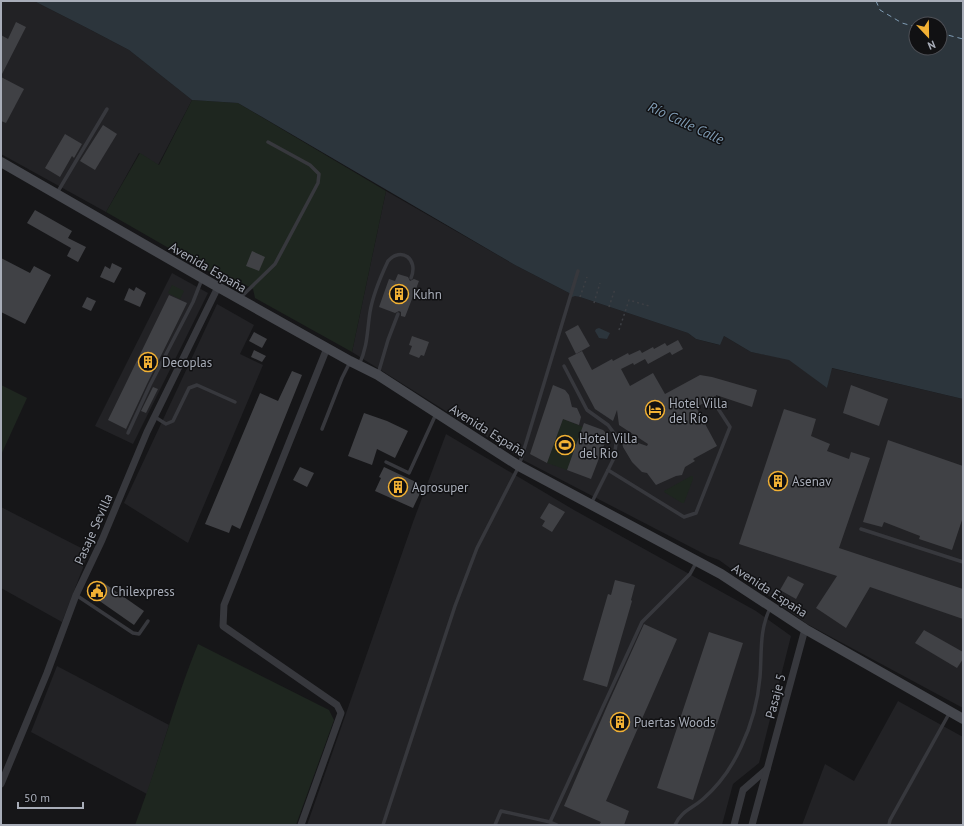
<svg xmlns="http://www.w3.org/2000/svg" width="964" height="826" font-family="'PT Sans',sans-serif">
<rect width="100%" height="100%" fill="#161618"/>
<g fill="#222225">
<polygon points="1,1 34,1 89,29 129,50 192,100 158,165 139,153 106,212 1,154"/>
<polygon points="386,191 515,265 571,294 688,333 696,339 719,345 724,336 751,352 789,359 827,388 831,368 963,399 963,708 807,624 719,560 708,556 525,461 352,352"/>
<polygon points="172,273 208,293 133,444 95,426"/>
<polygon points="217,304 254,325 240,354 263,365 188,543 124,503"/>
<polygon points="446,434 574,510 756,611 791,636 759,763 733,784 722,825 307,825 413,522"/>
<polygon points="1,507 89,552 62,622 1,588"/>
<polygon points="57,666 169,725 147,794 31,732"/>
<polygon points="898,701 963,737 963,825 802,825 825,764 854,781"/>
</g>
<g fill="#1e261f">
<polygon points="192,100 238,103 386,191 352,352 255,298 253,289 240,282 233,285 106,212 140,153 159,165"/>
<polygon points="172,285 184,291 180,299 168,293"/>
<polygon points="1,385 27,398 1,455"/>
<polygon points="563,419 583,427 567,470 547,463"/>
<polygon points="691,476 693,476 693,479 684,503 682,503 664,492 664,491"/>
<path d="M198 644 329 710 334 720 296 825H135C158 765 174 703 198 644Z"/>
</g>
<g fill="#2c353c" fill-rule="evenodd">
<path d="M34 1H963V399L832 368 827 388 789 360 751 352 724 336 720 345 696 339 688 333 580 297 575 296 572 297 571 294 515 265 238 103 192 100 129 50 89 29ZM916 24H940V48H916Z"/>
<polygon points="599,328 610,333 607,339 599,338 595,331 596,329"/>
</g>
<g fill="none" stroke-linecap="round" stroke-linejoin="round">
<g stroke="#7f9bb3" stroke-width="1" stroke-dasharray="5 4" stroke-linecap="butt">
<polyline points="876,1 880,10 902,23 916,27"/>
<polyline points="940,33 963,39"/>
</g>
</g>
<g fill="#404145">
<polygon points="16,22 26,27 1,76 1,35 8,39"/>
<polygon points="1,77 24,89 6,123 1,121"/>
<polygon points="103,125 117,134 95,170 80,161"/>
<polygon points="65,134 82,144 74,158 72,156 60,177 45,168"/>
<polygon points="35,210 72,231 68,238 86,247 78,262 67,256 71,248 27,223"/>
<polygon points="252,251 265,257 259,271 246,266"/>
<polygon points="1,258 30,273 34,266 51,275 25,324 1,312"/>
<polygon points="112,263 122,268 114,283 100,277 105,266 110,269"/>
<polygon points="398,274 408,277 410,281 414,279 419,281 405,317 401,316 401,312 399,311 395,313 379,307 389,279 395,281"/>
<polygon points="136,287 146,293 140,307 124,300 129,288 134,291"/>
<polygon points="169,295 187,303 147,384 126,429 108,420"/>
<polygon points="87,297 96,301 91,311 82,307"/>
<polygon points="578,325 590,346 576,354 565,332"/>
<polygon points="254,332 267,339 262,348 249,341"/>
<polygon points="412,336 429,342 424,356 421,355 419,358 409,354 412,346 409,345"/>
<polygon points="678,340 683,349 672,355 670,352 648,364 645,359 634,365 633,363 621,369 630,386 653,373 665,394 700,375 712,377 757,390 752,407 716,395 715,401 712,399 696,407 717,446 693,459 695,461 685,467 682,475 676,476 656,485 647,473 642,472 632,462 623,447 621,437 647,446 648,444 619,425 617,410 613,421 595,409 568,358 582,351 592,370 612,359 613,361 628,353 629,355 640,350 642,353 653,347 654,349 665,343 667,346"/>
<polygon points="254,350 266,356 262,362 251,357"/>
<polygon points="292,371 302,375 240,529 232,525 229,533 205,524 260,393 278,401"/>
<polygon points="553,385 565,390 569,395 572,407 577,408 581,417 579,425 563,419 547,463 530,454"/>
<polygon points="851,385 888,399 879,426 843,413"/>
<polygon points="153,387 158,389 146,413 141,411"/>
<polygon points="784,409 816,419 811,436 830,444 827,451 849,459 851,452 870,458 839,548 963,589 963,619 870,587 846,628 816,608 837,576 739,544"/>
<polygon points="364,413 387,421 408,431 395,458 377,449 372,465 348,456"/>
<polygon points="584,423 603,430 608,435 591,479 567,470"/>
<polygon points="888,440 963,466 963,517 952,550 919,539 920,536 884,522 882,527 863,522"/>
<polygon points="300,467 314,473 307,487 293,480"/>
<polygon points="384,467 418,483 417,486 422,489 413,508 375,491 381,478 379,477"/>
<polygon points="549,503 565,512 552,532 542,526 545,521 540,518"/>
<polygon points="788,576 804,584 796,599 780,590"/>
<polygon points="615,580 635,585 631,600 632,601 607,687 583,680 608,594 611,595"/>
<polygon points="101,581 144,611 134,625 91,595"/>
<polygon points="644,624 677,639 606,801 629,811 624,825 599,825 601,822 564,806 608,704"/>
<polygon points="924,630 963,652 963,659 957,668 915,643"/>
<polygon points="709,632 743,643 693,800 657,788"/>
</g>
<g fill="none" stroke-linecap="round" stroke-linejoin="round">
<g stroke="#3d3f44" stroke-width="1.5" stroke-dasharray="2 3" stroke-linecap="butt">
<polyline points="580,297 587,277"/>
<polyline points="594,303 600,283"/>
<polyline points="609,307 615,289"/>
<polyline points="619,330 629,300 649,306"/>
</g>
<g stroke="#37383d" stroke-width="3.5">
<polyline points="57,193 107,109"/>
<polyline points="240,298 275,264 318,183 319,174 310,165 268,142"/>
<path d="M359 365C368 346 367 331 370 312 373 294 380 278 388 261 401 246 419 259 411 278"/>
<polyline points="564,366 587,410 608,425 617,437 614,458 591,504"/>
<polyline points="378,374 388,340 398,314"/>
<polyline points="155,417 166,424 173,421 189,388 197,385 235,402"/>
<polyline points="322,429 342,378 350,362"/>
<polyline points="128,433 150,385 193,302 202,279"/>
<polyline points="386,462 409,473 436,414"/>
<polyline points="608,470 684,517 696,513 730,427 717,407 705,406"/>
<polyline points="861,529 963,562"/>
<polyline points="76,595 133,633 139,634 148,621"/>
<polyline points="383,825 455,606 477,548 519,466 578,271"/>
<polyline points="495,825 501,811 550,822"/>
<polyline points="557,825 550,822 642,622 690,574 696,563"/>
<path d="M675 825C681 811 693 808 703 799 719 785 732 767 741 747 751 726 758 701 760 677 762 653 759 631 770 608"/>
<polyline points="889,825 890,820 950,712"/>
</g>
<g stroke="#37383d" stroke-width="7">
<polyline points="1,784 47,673 76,595 102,540 147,432 218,287"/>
<polyline points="301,825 341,713 337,705 223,626 224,605 327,348"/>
<polyline points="734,825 743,790 767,769"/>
<polyline points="752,825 805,629"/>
</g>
<polyline stroke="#45474d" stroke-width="10" points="1,162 218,287 350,361 378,375 519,466 721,574 805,629 963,719"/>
</g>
<defs>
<g id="building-ring" transform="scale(1)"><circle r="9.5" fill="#111113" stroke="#f2b134" stroke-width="1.5"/><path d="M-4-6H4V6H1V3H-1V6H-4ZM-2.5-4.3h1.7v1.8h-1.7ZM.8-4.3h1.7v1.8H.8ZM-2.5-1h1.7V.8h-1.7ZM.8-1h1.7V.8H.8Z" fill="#f2b134"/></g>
<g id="hotel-ring" transform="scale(1)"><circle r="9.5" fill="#111113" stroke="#f2b134" stroke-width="1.5"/><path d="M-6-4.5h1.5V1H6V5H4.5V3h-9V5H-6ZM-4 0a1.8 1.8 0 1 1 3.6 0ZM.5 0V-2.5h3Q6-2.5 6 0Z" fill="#f2b134"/></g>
<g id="stadium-ring" transform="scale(1)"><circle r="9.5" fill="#111113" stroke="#f2b134" stroke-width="1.5"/><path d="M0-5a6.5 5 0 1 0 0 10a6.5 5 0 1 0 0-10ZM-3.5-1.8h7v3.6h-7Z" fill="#f2b134"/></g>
<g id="civic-ring" transform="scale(1)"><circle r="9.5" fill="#111113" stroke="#f2b134" stroke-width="1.5"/><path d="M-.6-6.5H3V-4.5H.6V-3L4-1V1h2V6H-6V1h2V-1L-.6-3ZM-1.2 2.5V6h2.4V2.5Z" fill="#f2b134"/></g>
</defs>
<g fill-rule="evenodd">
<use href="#building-ring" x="399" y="294"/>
<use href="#building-ring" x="148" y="362"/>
<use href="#hotel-ring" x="655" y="410"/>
<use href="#stadium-ring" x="565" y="445"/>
<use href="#building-ring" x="778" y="481"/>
<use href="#building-ring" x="398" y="487"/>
<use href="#civic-ring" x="97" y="591"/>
<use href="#building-ring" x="620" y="722"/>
</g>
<g text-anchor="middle" stroke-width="3" stroke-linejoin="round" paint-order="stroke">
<g font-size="13" fill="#a8adb8" stroke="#111113">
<text transform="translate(208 267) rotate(30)" y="5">Avenida España</text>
<text transform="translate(488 430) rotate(32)" y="5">Avenida España</text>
<text transform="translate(93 529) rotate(-66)" y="5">Pasaje Sevilla</text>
<text transform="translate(770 590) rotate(33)" y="5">Avenida España</text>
<text transform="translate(775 696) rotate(-75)" y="5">Pasaje 5</text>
</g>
<g font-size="13" fill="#a8adb8" stroke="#111113" text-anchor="start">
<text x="413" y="299">Kuhn</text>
<text x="162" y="367">Decoplas</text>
<text x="669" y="408">Hotel Villa<tspan x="669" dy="15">del Río</tspan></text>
<text x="579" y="443">Hotel Villa<tspan x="579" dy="15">del Rio</tspan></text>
<text x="792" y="486">Asenav</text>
<text x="412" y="492">Agrosuper</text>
<text x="111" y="596">Chilexpress</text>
<text x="634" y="727">Puertas Woods</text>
</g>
<g font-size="14" font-style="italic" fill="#7f9bb3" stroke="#111113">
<text transform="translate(686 123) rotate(25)" y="5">Río Calle Calle</text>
</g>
</g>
<rect width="964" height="826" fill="none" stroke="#a8adb8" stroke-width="4"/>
<g transform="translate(928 36) rotate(158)"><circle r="19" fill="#111113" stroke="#4d4f55"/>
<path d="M0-3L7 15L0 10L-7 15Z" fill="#f2b134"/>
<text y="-6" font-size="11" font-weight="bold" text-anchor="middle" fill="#a8adb8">N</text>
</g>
<path d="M18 802v6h65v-6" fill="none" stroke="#a8adb8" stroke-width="2"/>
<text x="24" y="802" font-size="12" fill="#a8adb8" stroke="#111113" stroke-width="3" paint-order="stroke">50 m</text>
</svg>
